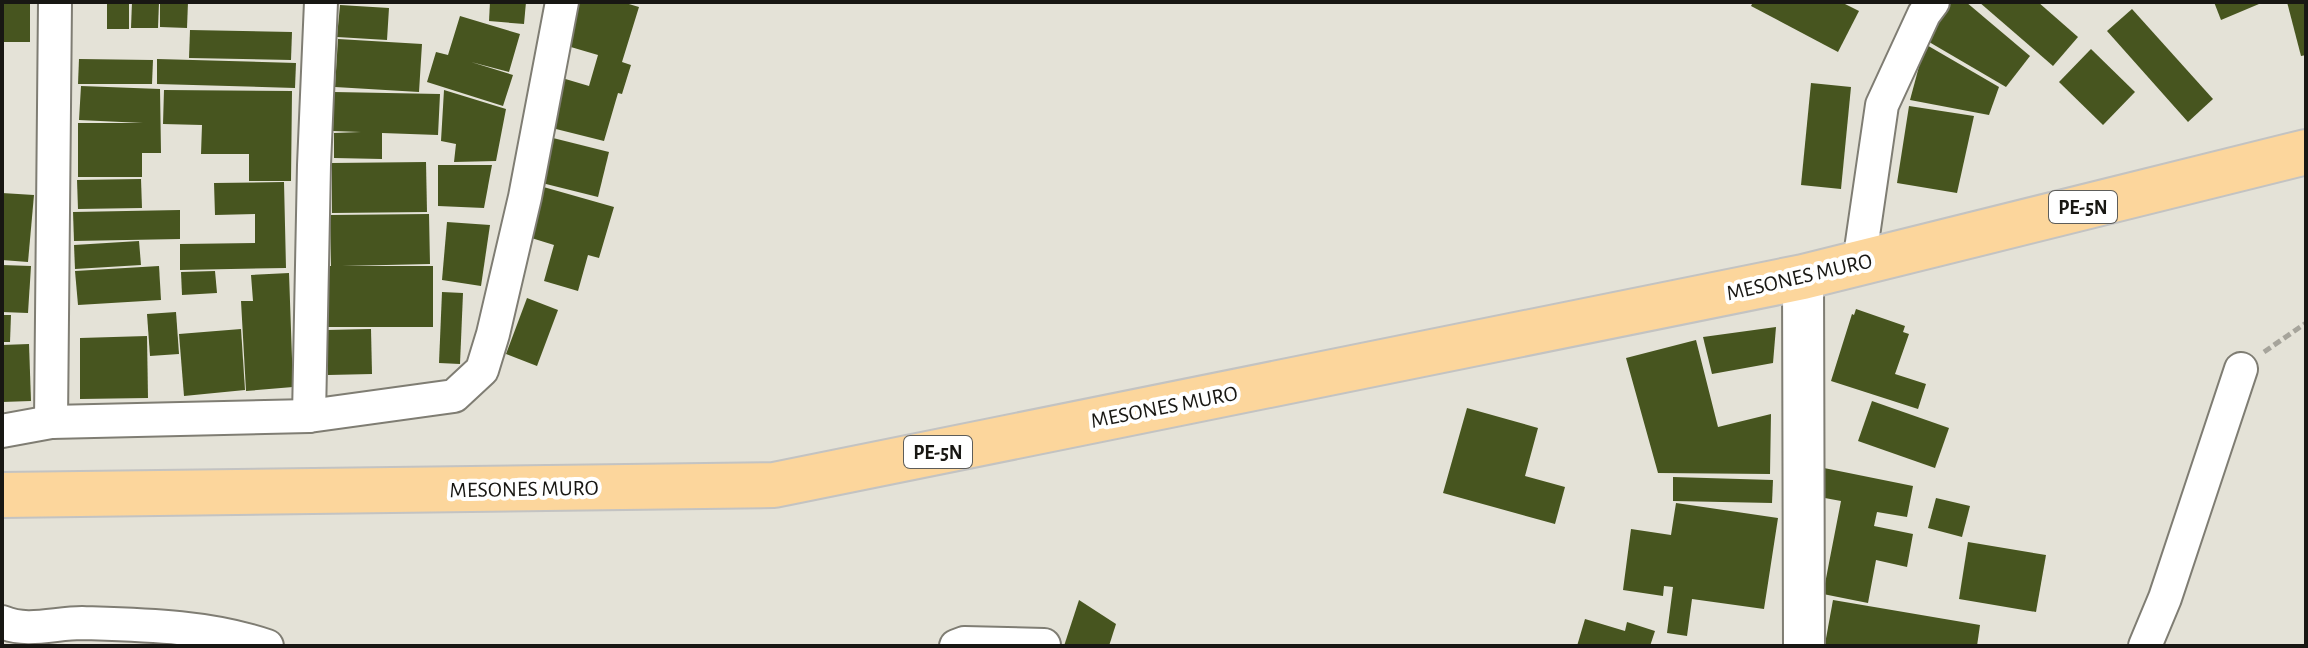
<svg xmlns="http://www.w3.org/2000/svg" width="2308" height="648" font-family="'Alegreya Sans',sans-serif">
<rect width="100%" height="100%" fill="#e4e2d7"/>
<g fill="#47551f">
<rect x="2" y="2" width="28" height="40"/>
<rect x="107" y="2" width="22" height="27"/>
<polygon points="132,2 159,2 158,28 131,28"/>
<polygon points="160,2 188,2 187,28 160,27"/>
<polygon points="490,2 526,2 524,24 489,21"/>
<polygon points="577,2 622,2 639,7 622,62 631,65 622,94 618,93 604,141 548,127 562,78 589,86 598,55 564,45"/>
<polygon points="1753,2 1841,2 1859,11 1838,52 1751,6"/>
<polygon points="1951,2 1966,2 2030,56 2006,87 1924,39"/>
<polygon points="1979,2 2038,2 2078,37 2053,66"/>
<polygon points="2214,2 2258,2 2259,4 2221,20"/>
<polygon points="2287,2 2306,2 2306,55 2301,56"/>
<polygon points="340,5 389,8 387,40 337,37"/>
<polygon points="2132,9 2213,99 2188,122 2107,31"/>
<polygon points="460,16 520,34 509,72 471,62 513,75 503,106 427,82 436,52 448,55"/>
<polygon points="190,30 292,32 291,60 189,58"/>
<polygon points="338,39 422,44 419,92 335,87"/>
<polygon points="1925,44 1999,87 1989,115 1910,100"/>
<polygon points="2091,49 2135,92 2103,125 2059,82"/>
<polygon points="79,59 153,60 152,84 78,84"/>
<polygon points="157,59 296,63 295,88 157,84"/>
<polygon points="1811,83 1851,87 1841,189 1801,185"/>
<polygon points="81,86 160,89 161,153 142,153 142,177 78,177 78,123 143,123 79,120"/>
<polygon points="164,90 292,91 291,181 249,181 249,154 201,154 202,125 163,124"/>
<polygon points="444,90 506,109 496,161 454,162 456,144 441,141"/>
<polygon points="334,92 440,94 438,135 382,133 382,159 334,158 334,133 361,132 333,131"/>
<polygon points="1909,106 1974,116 1957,193 1897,183"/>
<polygon points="553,138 609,152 598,197 542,183"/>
<polygon points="426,162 427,212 332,213 332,163"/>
<polygon points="438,165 492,165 484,208 438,206"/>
<polygon points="141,179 142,208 78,209 77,180"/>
<polygon points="284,182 286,268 180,270 180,244 255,243 255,214 215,215 214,183"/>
<polygon points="540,186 614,207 599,258 588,255 578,291 544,281 554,245 525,236"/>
<polygon points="2,193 34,195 28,262 2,260"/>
<polygon points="180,210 180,239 74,241 73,212"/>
<polygon points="429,214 430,264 342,266 433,266 433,327 323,327 324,266 331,266 330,215"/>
<polygon points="447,222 490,225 481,286 442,280"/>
<polygon points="139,241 141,265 75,269 74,245"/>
<polygon points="2,265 31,266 28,313 2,312"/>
<polygon points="159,266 161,300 78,305 75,271"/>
<polygon points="215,271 217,293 182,295 181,272"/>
<polygon points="289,273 293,387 246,391 241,301 253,301 251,275"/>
<polygon points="442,292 463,293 460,364 439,363"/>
<polygon points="527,298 558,310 537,366 506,354"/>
<polygon points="1856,309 1905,326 1903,332 1909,334 1895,374 1926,384 1918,409 1831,381 1852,314 1854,315"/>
<polygon points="176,312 179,354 150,356 147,314"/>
<polygon points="2,315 11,315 10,342 2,342"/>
<polygon points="1776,327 1773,363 1712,374 1703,337"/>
<polygon points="241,329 245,390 184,396 179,334"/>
<polygon points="371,329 372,374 328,375 327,330"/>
<polygon points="147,336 148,398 80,399 80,338"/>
<polygon points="1696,340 1718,427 1771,414 1770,474 1658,473 1626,358"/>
<polygon points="29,344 31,401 2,402 2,345"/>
<polygon points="1872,401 1949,428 1935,468 1858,441"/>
<polygon points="1467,408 1538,428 1525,476 1565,487 1555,524 1443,493"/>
<polygon points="1819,467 1913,486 1907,517 1877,512 1874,526 1913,534 1907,567 1876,560 1868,603 1823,594 1841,501 1814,496"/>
<polygon points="1673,477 1773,480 1772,503 1673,501"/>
<polygon points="1936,498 1970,506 1962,537 1928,528"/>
<polygon points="1676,503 1778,518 1764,609 1692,599 1687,636 1667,633 1673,587 1664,586 1663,596 1623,590 1631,529 1671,535"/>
<polygon points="1968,542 2046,555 2036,612 1959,599"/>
<polygon points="1079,600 1116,624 1109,646 1064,646"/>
<polygon points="1833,600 1980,625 1977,646 1825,644"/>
<polygon points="1585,619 1625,631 1627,622 1655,631 1650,646 1577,646"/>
</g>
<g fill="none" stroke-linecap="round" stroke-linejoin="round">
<g stroke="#7f7d73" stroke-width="36">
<g id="minor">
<polyline points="1859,263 1882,105 1924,14 1933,2"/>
<polyline points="309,416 314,165 321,2"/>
<polyline points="51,422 55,2"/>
<polyline points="2,431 51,422 309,416 454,396 482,370 493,334 525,197 562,2"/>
<path d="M2 622C27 633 55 623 82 623 144 625 208 626 267 646"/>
<polyline points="956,646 964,643 1044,645"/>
<polyline points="2145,646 2165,598 2241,369"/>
</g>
</g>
<g stroke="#7f7d73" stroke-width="44">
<polyline id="tertiary" points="1803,277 1804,646"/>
</g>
<g stroke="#c3c3c2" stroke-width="48">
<polyline id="trunk" points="2,495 774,485 1803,277 2306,152"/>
</g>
<polyline stroke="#a6a49b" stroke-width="5" stroke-dasharray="8 4" stroke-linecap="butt" points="2264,352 2306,323"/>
<use href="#minor" stroke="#fff" stroke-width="32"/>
<use href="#tertiary" stroke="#fff" stroke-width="40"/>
<use href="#trunk" stroke="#fcd69c" stroke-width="44"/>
</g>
<g text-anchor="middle" stroke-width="8" stroke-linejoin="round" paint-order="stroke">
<g fill="#fff" stroke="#5d5d5a" stroke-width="2">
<rect x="2049" y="191" width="68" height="32" rx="6"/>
<rect x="904" y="436" width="68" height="32" rx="6"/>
</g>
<g font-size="20" font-weight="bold" fill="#181713">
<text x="2083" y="214">PE-5N</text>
<text x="938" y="459">PE-5N</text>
</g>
<g font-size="22" fill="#181713" stroke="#fff">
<text transform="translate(1799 276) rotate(-13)" y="8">MESONES MURO</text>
<text transform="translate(1164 406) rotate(-11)" y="8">MESONES MURO</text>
<text transform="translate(524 488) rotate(-1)" y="8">MESONES MURO</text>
</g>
</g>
<rect width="2308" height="648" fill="none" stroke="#181713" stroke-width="8"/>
</svg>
